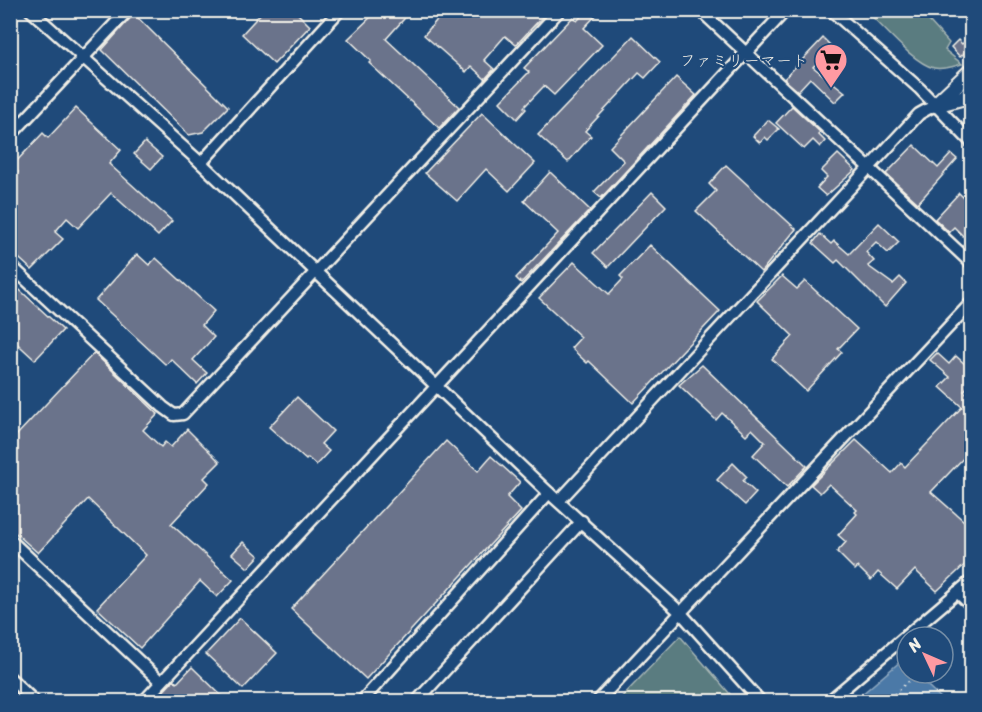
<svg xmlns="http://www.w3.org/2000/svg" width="982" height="712" font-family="Sriracha,'Klee One',sans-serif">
<rect width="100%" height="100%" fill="#1f4a7a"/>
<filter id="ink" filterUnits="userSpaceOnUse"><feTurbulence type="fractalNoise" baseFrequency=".0167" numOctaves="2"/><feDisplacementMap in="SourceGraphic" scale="12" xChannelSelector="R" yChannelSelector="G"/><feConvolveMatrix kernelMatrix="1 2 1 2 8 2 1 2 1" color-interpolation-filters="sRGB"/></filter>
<g filter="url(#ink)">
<g fill="#5a7b80" stroke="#a7b6b4" stroke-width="1.5">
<path d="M866 11H920L949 43 945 50 962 64C954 66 943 70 934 68 913 63 883 26 866 11Z"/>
<polygon points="680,636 736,701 618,701"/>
</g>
<polygon fill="#4c79a7" stroke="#8fa9c1" stroke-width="1.5" points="901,661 907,666 907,673 914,673 944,701 854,701"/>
<g fill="#6b738b" stroke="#f4f1e8" stroke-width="1.5">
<polygon points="264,10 294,10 310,26 274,64 242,34"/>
<polygon points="378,10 412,10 386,39 459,107 439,128 369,63 371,61 348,39"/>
<polygon points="438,10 539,10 544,15 516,45 505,36 484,60 494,69 485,79 471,66 466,72 424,35 442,14"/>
<polygon points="587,10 601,10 584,28 602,45 554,95 544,86 524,107 526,109 517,119 500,102 529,72 524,68 573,17 577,21"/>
<polygon points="134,14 228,107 203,132 189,135 102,50"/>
<polygon points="972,35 972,46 960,57 951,47 958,40 962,44"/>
<polygon points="633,36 660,62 645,78 639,73 585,131 591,136 568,162 538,135"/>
<polygon points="823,38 832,47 813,67 845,92 835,102 810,78 798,91 784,79"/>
<polygon points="676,77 696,95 601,198 594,192 624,161 610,147"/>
<polygon points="792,106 820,132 818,134 825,141 820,147 813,140 804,149 776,123"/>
<polygon points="76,108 121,150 109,164 172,221 158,236 111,193 78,228 67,218 55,232 63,239 32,270 10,250 10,180 18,172 12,166 43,133 48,138"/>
<polygon points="482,113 535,163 509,191 486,169 457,201 425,173"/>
<polygon points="768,120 779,129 768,140 765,137 760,143 753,136"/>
<polygon points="145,142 162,157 151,169 134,154"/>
<polygon points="914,145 938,168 951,154 957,159 918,203 886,174"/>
<polygon points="838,154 855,170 826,196 817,188 827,177 821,171"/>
<polygon points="726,165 796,229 761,272 696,211 716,191 709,184"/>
<polygon points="550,172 590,210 521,283 516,278 558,233 524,201"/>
<polygon points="652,192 666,206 608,267 593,253"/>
<polygon points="972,192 972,245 954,227 949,232 935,219 959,193 965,199"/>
<polygon points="879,223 899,242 888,253 876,242 866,252 874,261 868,266 893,284 900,277 906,283 885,307 838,260 835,263 813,243 820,234 831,244 834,241 849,254"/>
<polygon points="650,245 720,311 633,403 589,361 587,363 571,348 581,337 539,298 574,262 609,294 623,279 620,276"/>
<polygon points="137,254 149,265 156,258 214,311 202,325 214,337 193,360 207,373 197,384 171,359 166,365 96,300"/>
<polygon points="782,276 797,289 805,281 857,329 838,349 842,352 806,391 772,359 793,336 757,301"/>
<polygon points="10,281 63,330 35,360 10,337"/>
<polygon points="94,353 158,414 143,430 161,447 165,442 171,447 187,429 220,462 204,478 209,483 171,524 233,580 217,597 200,581 140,648 97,608 146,555 88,499 38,553 10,528 10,434 14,438"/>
<polygon points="937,353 949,364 956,356 966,365 972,360 971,382 964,391 972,398 972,449 931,492 972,528 972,558 937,591 915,570 897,589 878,572 871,580 858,567 855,570 837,552 846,542 838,535 857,514 855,512 857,510 829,484 820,493 811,485 856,440 892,473 901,463 905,467 962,407 940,387 950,377 930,360"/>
<polygon points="702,365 807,466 787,487 753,455 765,442 752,429 746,435 722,413 716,420 679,385"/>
<polygon points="297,397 333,431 321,444 329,451 316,465 308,458 306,460 269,427"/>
<polygon points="446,441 478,471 491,456 520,482 507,497 521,511 366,679 291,609"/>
<polygon points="733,463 747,477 743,481 756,493 745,505 717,480"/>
<polygon points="243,542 259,556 248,568 232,554"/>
<polygon points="240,618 277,653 243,689 206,654"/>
<polygon points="192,667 228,702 165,702 159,696 174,680 177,683"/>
</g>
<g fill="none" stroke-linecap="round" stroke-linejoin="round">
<g stroke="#f4f1e8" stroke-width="15">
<g id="minor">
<polyline points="30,10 201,163 549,493 680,612 761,702"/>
<polyline points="700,10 972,264"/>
<polyline points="831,10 920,89 972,143"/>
<polyline points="10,136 128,10"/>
<polyline points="201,163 340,10"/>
<polyline points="10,265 163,407 174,415 183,414 560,10"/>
<polyline points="559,501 919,114 935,105"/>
<polyline points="10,540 161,682"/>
<polyline points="957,592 972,606"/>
<polyline points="10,678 35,702"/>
<polyline points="143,702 786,10"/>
<polyline points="361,702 549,493"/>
<polyline points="416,702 582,521"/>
<polyline points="597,702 972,302"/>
<polyline points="828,702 972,580"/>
</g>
</g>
<g stroke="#f4f1e8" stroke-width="18">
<g id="major">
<polyline points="939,104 965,97 972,90"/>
<polyline points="935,105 972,70"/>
</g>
</g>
<polyline stroke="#f4f1e8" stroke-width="1.5" stroke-dasharray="1.5 4.5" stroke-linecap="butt" points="885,702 918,673"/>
<use href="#minor" stroke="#1f4a7a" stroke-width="10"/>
<use href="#major" stroke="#1f4a7a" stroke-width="14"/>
</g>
</g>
<defs>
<g id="supermarket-pin" transform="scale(1.725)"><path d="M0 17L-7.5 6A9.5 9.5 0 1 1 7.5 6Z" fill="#ff9aa2" stroke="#1f4a7a"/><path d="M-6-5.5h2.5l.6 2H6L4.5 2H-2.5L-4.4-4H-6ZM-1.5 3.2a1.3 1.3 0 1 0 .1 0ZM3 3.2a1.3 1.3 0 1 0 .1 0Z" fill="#111"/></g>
</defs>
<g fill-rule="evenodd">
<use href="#supermarket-pin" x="831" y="60"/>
</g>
<g text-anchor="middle" stroke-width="4.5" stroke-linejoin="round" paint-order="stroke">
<g font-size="16" fill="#f4f1e8" stroke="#1f4a7a" text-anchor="end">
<text x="808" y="66">ファミリーマート</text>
</g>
</g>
<rect width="982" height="712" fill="none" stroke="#1f4a7a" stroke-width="36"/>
<rect x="18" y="18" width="946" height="676" fill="none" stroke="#f4f1e8" stroke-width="2" filter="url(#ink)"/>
<g transform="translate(925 655) rotate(314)"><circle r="28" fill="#1f4a7a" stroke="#748da6" stroke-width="1.5"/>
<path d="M0-4.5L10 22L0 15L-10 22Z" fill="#ff9aa2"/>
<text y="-9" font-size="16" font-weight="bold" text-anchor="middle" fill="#f4f1e8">N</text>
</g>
</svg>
